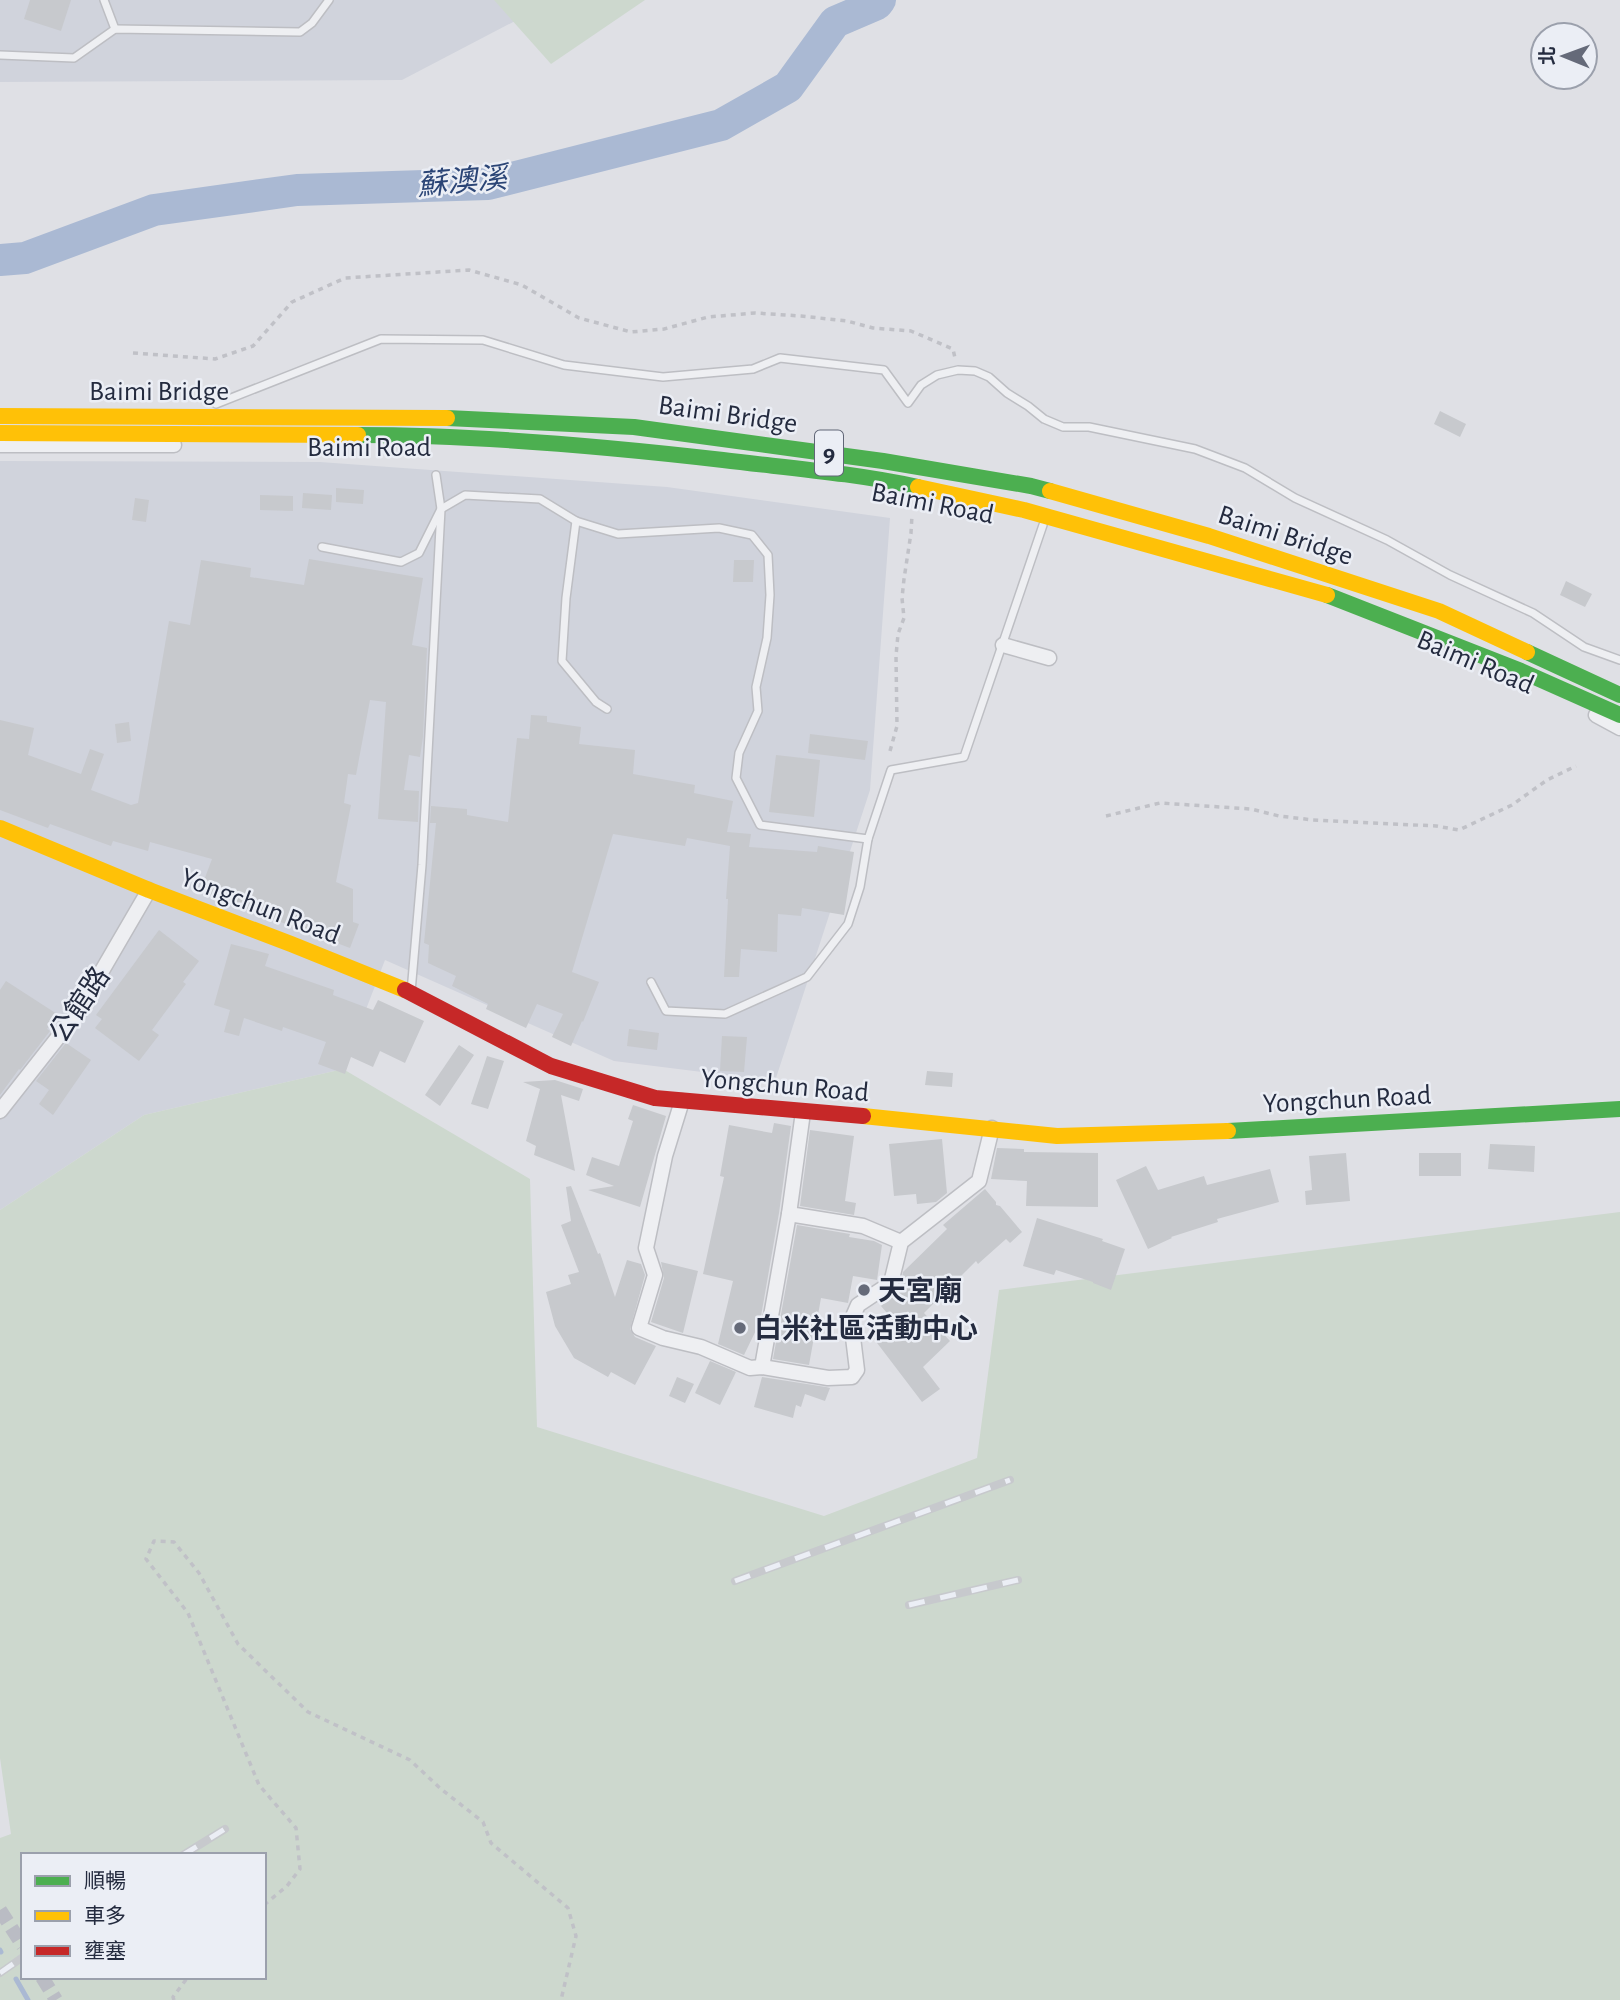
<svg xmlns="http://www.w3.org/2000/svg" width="1620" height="2000" font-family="'Alegreya Sans','Noto Sans TC',sans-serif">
<rect width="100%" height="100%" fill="#dfe0e5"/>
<g fill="#d0d3dc">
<polygon points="0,0 527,0 536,10 402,80 0,82"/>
<polygon points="0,461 320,462 667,487 890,518 870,790 775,1081 614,1061 385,960 343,1069 144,1115 0,1210"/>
</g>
<g fill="#cdd8ce" fill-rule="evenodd">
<polygon points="494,0 645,0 551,64"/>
<path d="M343 1069 530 1179 537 1427 824 1516 977 1458 999 1290 1620 1212V2000H0V1838L11 1834 0 1758V1210L144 1115ZM23 1855H264V1977H23Z"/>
</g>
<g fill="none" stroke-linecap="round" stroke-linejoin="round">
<g stroke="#aab9d3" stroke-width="5">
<polyline points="0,1950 1,1952"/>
<polyline points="16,1979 28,2000"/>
</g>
<polyline stroke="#aab9d3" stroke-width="32" points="0,260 25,258 154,210 297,190 488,184 721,125 788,87 835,22 877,4 880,0"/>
</g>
<g fill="#c7c9cd">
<polygon points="30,0 71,0 61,31 24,19"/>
<polygon points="1440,411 1466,424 1460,437 1434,424"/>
<polygon points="336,488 364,490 363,504 336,502"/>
<polygon points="303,493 332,495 331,510 302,508"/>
<polygon points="260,495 293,496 293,511 260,510"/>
<polygon points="135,498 149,500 146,522 132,520"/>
<polygon points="309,559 423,578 412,645 427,648 423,737 420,757 409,755 404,790 419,791 418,822 378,819 386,702 370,700 356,775 348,774 344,803 351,805 336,882 353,889 353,922 359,924 350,948 241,907 242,904 240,907 200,891 212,859 150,842 148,851 113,841 111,846 50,824 48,828 0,810 0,720 34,728 28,755 81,774 90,749 104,754 91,790 131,805 138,803 169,621 190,625 201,560 251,568 250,577 304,585"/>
<polygon points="734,560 754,560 753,582 733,582"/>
<polygon points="1566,581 1592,594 1585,607 1560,595"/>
<polygon points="531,715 547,716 547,722 581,727 579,744 635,750 633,774 695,785 694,793 733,801 727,832 751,834 749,847 817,852 818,846 854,852 844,915 802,908 801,916 778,914 777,952 741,949 739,977 724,977 728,899 726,899 730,846 687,838 685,846 613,834 572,972 599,982 583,1022 582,1021 571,1046 552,1037 563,1014 537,1004 526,1028 486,1009 488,1004 452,986 456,976 428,963 429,945 424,943 436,823 430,823 431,806 467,809 467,815 508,822 517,738 529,739"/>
<polygon points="129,722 131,741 117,743 115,724"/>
<polygon points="810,734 868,741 865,760 808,753"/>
<polygon points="776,755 820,760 814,817 769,812"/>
<polygon points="159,930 199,961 183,982 186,984 152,1030 159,1035 139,1061 95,1028 102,1019 96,1015"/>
<polygon points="231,944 269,954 265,966 334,990 333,995 373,1010 378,1000 424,1021 405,1063 380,1051 373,1067 351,1057 345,1074 318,1064 326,1042 283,1027 282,1031 244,1018 239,1036 224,1032 230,1010 214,1005"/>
<polygon points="6,981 57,1014 47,1029 50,1031 20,1070 19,1069 0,1095 0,990"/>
<polygon points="629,1029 659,1033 657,1050 627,1046"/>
<polygon points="722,1036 747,1037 744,1072 720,1071"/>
<polygon points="66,1043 91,1060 53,1115 39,1104 49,1090 36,1081"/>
<polygon points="459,1045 474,1055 440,1106 425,1095"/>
<polygon points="487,1056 504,1061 488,1109 471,1104"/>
<polygon points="927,1071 953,1073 952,1087 925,1085"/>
<polygon points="555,1080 583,1089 579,1101 561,1095 575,1171 534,1155 536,1146 526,1141 540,1089 523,1082"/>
<polygon points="633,1105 666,1116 640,1207 588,1190 614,1186 586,1175 592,1157 619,1166 633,1121 628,1119"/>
<polygon points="774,1123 791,1126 779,1213 760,1322 744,1355 718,1344 733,1281 703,1274 724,1177 720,1176 729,1125 772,1133"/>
<polygon points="810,1130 854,1136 845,1201 856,1203 854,1215 800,1206"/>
<polygon points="942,1139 947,1193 936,1202 917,1204 916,1194 894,1196 889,1144"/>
<polygon points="1490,1144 1535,1146 1534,1172 1488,1169"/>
<polygon points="997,1148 1024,1149 1024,1152 1098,1153 1098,1207 1026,1206 1027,1181 991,1179"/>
<polygon points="1346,1153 1350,1201 1306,1205 1305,1191 1312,1190 1309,1156"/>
<rect x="1419" y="1153" width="42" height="23"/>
<polygon points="1146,1166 1158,1190 1204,1176 1207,1185 1270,1169 1279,1202 1217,1219 1218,1222 1171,1237 1172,1238 1148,1249 1116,1180"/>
<polygon points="571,1186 598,1254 600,1253 615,1297 627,1260 641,1264 645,1275 630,1329 635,1337 656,1346 635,1385 611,1372 608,1377 574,1358 555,1326 546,1292 571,1284 568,1275 579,1272 561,1225 571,1221 566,1187"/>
<polygon points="985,1189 996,1202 996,1205 1000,1206 1022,1232 1010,1243 1006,1239 978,1264 976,1261 924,1313 950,1341 923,1367 940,1389 922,1402 871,1335 892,1319 881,1306 905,1284 901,1284 903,1272 947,1229 943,1225"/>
<polygon points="1037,1218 1103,1239 1102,1241 1125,1249 1111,1290 1093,1283 1093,1282 1056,1270 1054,1275 1023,1266"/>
<polygon points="797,1225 850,1234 849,1237 874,1241 882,1245 877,1280 853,1276 848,1303 821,1298 809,1365 773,1359"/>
<polygon points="661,1262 698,1271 683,1333 651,1322 664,1278"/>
<polygon points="710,1361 736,1372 720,1405 695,1393"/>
<polygon points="677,1377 694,1384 685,1403 669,1396"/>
<polygon points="762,1377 826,1387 830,1388 825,1401 805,1394 801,1407 796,1405 793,1418 754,1407"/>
</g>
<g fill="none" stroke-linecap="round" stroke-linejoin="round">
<g stroke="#babcc4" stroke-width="14" stroke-dasharray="14 7" stroke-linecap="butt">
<polyline points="0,1910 23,1946"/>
<polyline points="42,1977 56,2000"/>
</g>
<g stroke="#bdbec3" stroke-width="10">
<g id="lane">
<polyline points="104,0 115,29"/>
<polyline points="0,55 74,58 115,29 300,32 312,23 329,0"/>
<polyline points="216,404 381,339 483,340 564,365 663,377 753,369 780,358 884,370 908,403 921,385 937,375 958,370 975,371 989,377 1007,393 1028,406 1044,419 1063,427 1089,427 1195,449 1245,468 1295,498 1387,540 1450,575 1533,613 1584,647 1620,660"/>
<polyline points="576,521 566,598 562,661 596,702 607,709"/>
<polyline points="322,547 401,562 419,553 441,509 465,495 540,499 576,521 618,534 719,528 752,535 768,555 770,595 767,638 756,687 758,711 739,753 736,778 760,825 868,839 891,770 964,757 1043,525"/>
<polyline points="651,982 666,1011 725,1014 807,977 848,924 860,887 868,839"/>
<polyline points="411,992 422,865 441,509 436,475"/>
</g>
</g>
<g stroke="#bdbec3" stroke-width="17">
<g id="street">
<polyline points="0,445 174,445"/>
<polyline points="1003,645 1049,658"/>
<polyline points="1596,715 1620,728"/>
<polyline points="682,1101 665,1156 646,1248 655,1275 639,1328 663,1338 701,1347 750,1368 762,1367 828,1378 852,1377 857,1370 851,1321 858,1305 891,1283 901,1242 979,1181 992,1128"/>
<polyline points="0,1111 78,1012 149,890"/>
<polyline points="803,1112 789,1214 863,1226 901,1242"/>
<polyline points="762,1367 789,1214"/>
</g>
</g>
<g stroke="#c0c1c7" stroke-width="3.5" stroke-dasharray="5 5" stroke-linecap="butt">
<polyline points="133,353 215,359 253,346 292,302 345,278 469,270 522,285 579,318 631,332 664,329 708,317 755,313 801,316 847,321 873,328 911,331 953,349 955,358"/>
<polyline points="890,751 897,726 896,656 898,634 904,618 902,598 904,579 911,533 912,515"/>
<polyline points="1106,816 1160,803 1251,809 1279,816 1313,820 1436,826 1459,830 1512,805 1547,780 1576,766"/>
<polyline points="264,1905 287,1886 300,1869 296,1828 259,1785 188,1613 146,1559 154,1541 174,1542 199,1573 238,1644 308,1712 410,1760 441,1789 483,1822 491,1843 568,1908 576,1936 561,2000"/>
<polyline points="174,2000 173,1997 188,1977"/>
</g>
<use href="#lane" stroke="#eeeff2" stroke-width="7"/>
<use href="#street" stroke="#eeeff2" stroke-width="14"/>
<g stroke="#4caf50" stroke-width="16">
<polyline points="447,418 634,427 883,461 1031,486 1050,491"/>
<path d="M358 435C480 435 602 446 723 460 788 468 854 473 918 487"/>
<polyline points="1327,595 1521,671 1620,715"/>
<polyline points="1527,652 1620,695"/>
<polyline points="1228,1131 1620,1109"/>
</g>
<g stroke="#ffc107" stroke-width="16">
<polyline points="0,416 447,418"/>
<polyline points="0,433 358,435"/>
<polyline points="918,487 1024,510 1327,595"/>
<polyline points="1050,491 1209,536 1439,611 1527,652"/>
<polyline points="0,828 149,890 291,944 405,990"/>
<polyline points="863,1116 1057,1136 1228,1131"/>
</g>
<polyline stroke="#c62828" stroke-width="16" points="405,990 551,1066 655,1098 863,1116"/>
<g stroke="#c7c9cd" stroke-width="8">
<g id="rail">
<polyline points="735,1581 1010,1480"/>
<polyline points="909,1605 1018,1580"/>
<polyline points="183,1855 225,1829"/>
<polyline points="0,1973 23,1957"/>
</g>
</g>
<use href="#rail" stroke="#ebeef5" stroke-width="5" stroke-dasharray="16" stroke-linecap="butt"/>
</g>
<g fill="#656a79" stroke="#ebeef5" stroke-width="2.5">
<circle cx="864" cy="1290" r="7"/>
<circle cx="740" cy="1328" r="7"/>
</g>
<g text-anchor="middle" stroke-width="5" stroke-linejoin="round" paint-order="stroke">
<rect fill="#ebeef5" stroke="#606676" stroke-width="2" x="815" y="430.5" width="28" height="45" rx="5"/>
<g font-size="26" font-weight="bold" fill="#242b3f">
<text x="829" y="462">9</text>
</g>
<g font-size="28" fill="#242b3f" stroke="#ebeef5">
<text x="159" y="400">Baimi Bridge</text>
<text transform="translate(728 413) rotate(8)" y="10">Baimi Bridge</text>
<text x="369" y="456">Baimi Road</text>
<text transform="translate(933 502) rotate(11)" y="10">Baimi Road</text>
<text transform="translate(1286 534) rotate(18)" y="10">Baimi Bridge</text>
<text transform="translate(1476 661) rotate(23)" y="10">Baimi Road</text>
<text transform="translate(261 905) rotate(21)" y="10">Yongchun Road</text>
<text transform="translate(79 1004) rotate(-56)" y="10">公館路</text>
<text transform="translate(785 1084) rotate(5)" y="10">Yongchun Road</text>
<text transform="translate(1347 1098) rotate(-3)" y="10">Yongchun Road</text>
</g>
<g font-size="28" font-weight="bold" fill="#242b3f" stroke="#ebeef5" text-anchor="start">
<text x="878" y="1300">天宮廟</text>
<text x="754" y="1338">白米社區活動中心</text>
</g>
<g font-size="30" font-style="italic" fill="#2b4576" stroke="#ebeef5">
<text transform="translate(462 181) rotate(-5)" y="10">蘇澳溪</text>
</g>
</g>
<rect x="21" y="1853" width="245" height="126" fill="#ebeef5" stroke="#9ba0ac" stroke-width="2"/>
<rect x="35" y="1876" width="35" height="10" fill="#4caf50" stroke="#9ba0ac" stroke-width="2"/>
<text x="84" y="1888" font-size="21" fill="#242b3f">順暢</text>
<rect x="35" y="1911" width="35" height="10" fill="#ffc107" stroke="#9ba0ac" stroke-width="2"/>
<text x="84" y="1923" font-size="21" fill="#242b3f">車多</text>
<rect x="35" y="1946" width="35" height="10" fill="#c62828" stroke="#9ba0ac" stroke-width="2"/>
<text x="84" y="1958" font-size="21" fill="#242b3f">壅塞</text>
<g transform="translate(1564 56) rotate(271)"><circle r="33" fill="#ebeef5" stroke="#9ba0ac" stroke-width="2"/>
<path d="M0-5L12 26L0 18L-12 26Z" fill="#656a79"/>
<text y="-10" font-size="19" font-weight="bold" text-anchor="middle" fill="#242b3f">北</text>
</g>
</svg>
